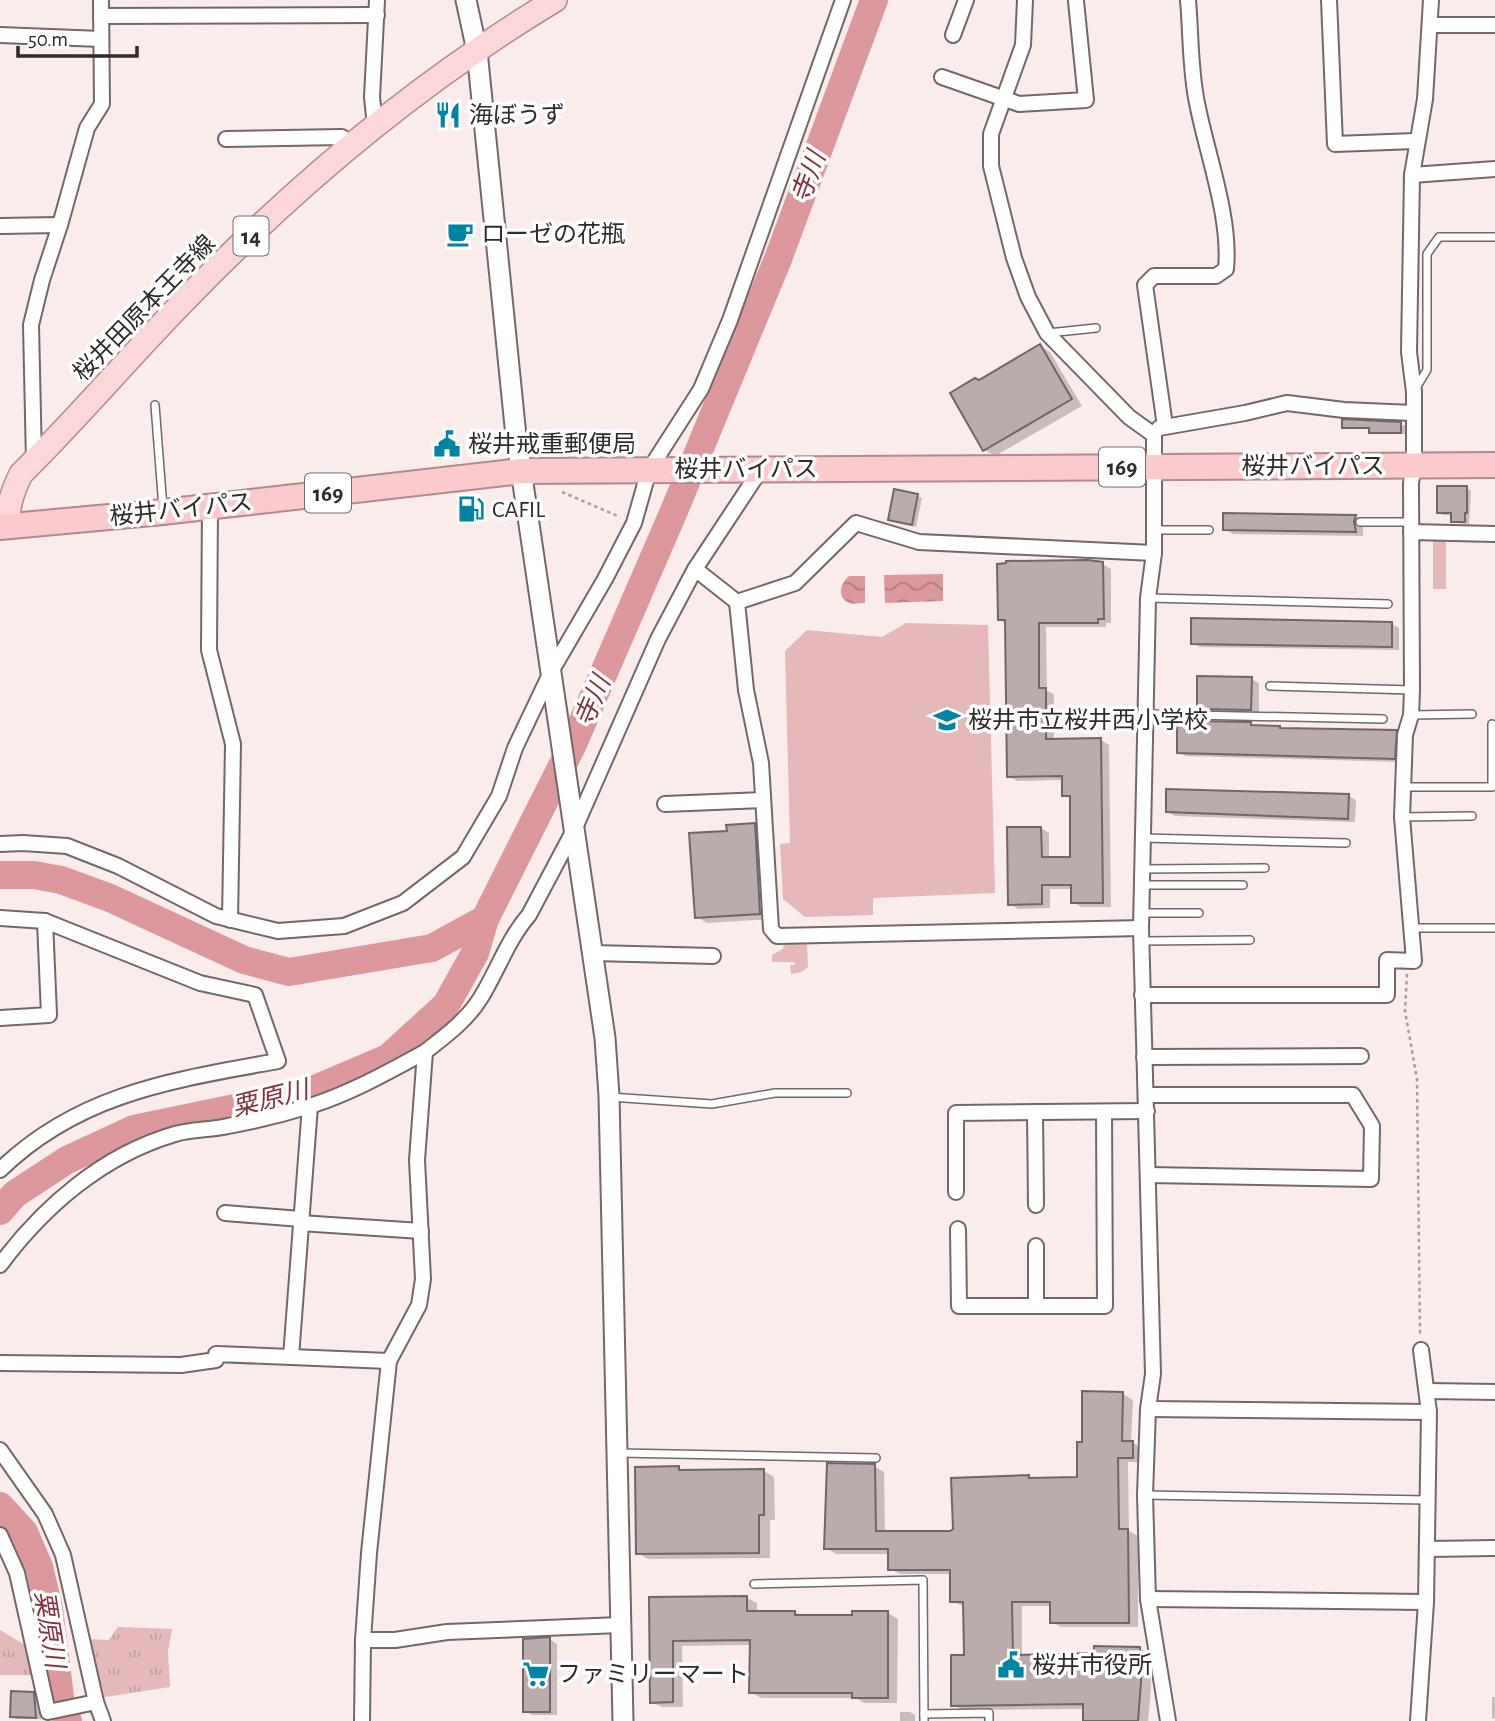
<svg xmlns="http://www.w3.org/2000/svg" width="1495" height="1721" font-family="'Alegreya Sans','Noto Sans JP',sans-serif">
<defs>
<pattern id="grass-tufts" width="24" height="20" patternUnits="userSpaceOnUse" patternTransform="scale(1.75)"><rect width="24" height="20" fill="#e5b8ba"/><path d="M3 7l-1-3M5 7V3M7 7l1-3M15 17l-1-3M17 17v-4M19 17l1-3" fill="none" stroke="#c59ea0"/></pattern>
<pattern id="water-waves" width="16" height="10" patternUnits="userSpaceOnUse" patternTransform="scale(1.75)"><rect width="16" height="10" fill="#dc989c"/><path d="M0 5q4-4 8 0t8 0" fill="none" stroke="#b37c7f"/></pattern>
</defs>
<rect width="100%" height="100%" fill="#fbecec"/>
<g fill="url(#grass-tufts)">
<polygon points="118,1627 172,1629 168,1652 170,1687 99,1698 87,1639 109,1640"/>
<polygon points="0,1630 25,1645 37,1675 0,1675"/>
</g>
<g fill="#e5b8ba">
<rect x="1433" y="537" width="13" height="52"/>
<polygon points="906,623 988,625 995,893 873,898 873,915 805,917 783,899 780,844 790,843 785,651 807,630 882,637"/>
<polygon points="784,941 807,943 808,967 802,972 791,974 790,965 795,965 794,962 772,962 772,955 783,949"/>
</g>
<g fill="url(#water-waves)">
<polygon points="943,574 943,601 885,603 884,575"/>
<path d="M849 576H865V603C859 603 851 605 847 602 836 595 842 582 849 576Z"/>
</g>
<g fill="#0003">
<polygon points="1040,346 1050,352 1082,406 995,456 985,450 979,382"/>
<polygon points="1401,424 1405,426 1405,434 1375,434 1371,429 1348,429 1344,427"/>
<polygon points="1467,488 1471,491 1469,524 1458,523 1453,521 1453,515 1443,515 1438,512"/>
<polygon points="917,496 922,498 916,527 890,520"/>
<polygon points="1225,514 1356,516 1363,521 1363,536 1233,534 1225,529"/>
<polygon points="1102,564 1111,569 1111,623 1106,623 1106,627 1046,627 1047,691 1054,694 1054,740 1101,740 1109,745 1111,907 1081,907 1073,902 1073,889 1050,889 1050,908 1018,909 1010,904 1041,828 1049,833 1049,859 1072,859 1071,799 1064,795 1064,780 1017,781 1009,776 1007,624 999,619"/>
<polygon points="1392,624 1399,628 1399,650 1200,647 1193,643"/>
<polygon points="1251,679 1259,683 1259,713 1206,712 1198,708"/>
<polygon points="1251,724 1256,727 1283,730 1396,731 1404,736 1402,762 1186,756 1178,752"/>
<polygon points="1348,796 1356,800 1355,822 1175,816 1167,811"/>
<polygon points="754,825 765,831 770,919 707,923 697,917 729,832"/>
<polygon points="1123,1394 1133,1400 1131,1442 1143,1448 1143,1462 1128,1462 1129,1531 1138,1536 1138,1627 1061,1627 1052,1622 1052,1606 1022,1606 1022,1656 1096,1655 1140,1649 1150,1654 1151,1688 1148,1721 1085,1721 1084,1709 963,1710 953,1705 966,1657 965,1607 952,1601 951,1574 900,1574 890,1569 890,1554 836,1554 826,1548 874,1466 884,1472 885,1532 950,1532 1028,1476 1033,1479 1079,1479 1084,1443"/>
<polygon points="679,1468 685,1471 764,1471 774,1477 775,1520 770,1520 770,1558 648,1559 638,1553"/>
<polygon points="747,1598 757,1603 757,1612 795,1612 803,1617 853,1617 888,1613 898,1619 897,1703 864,1703 856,1698 761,1698 751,1692 751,1645 682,1646 683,1707 662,1707 651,1702 650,1599"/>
<polygon points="549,1639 557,1644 557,1715 532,1715 525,1711"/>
<polygon points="33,1694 38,1697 41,1719 16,1719 12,1716"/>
<polygon points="1492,1697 1495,1697 1495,1719 1492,1718"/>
<polygon points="900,1712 910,1712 915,1715 915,1721 900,1721"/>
</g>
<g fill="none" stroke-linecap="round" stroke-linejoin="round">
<g stroke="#dc989c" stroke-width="28">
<polyline points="0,875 34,875 61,880 110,898 244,960 289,972 432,948 485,919"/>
<polyline points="0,1211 15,1194 67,1160 134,1129 306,1093 388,1058 446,1005 475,953 485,919 573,744 674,511 778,259 874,0"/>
<polyline points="0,1506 24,1532 39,1567 49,1609 61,1705 68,1721"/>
</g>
</g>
<g fill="#baacad" stroke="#726565" stroke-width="2">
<polygon points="1040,344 1072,399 983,451 950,393 975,378 979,380"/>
<polygon points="1342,419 1401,422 1401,433 1369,433 1369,428 1342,428"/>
<polygon points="1437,486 1467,486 1467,513 1465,513 1465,522 1451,522 1451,513 1437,513"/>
<polygon points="894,489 918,494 912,525 888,520"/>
<polygon points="1223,513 1356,515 1354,521 1356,532 1223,530"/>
<polygon points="1088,560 1103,562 1104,619 1098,619 1098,623 1039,623 1039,688 1046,688 1046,739 1101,738 1103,903 1071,903 1071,885 1042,885 1042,904 1008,905 1007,827 1041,827 1042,857 1070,857 1070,796 1062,796 1062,776 1007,777 1005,620 998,620 997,564 1006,563 1006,561"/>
<polygon points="1191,618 1392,622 1392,647 1191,644"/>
<polygon points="1197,676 1252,677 1251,710 1197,709"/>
<polygon points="1196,721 1251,722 1251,725 1280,726 1280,728 1397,730 1395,759 1177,753 1177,724 1196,725"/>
<polygon points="1166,789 1349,794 1348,819 1166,812"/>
<polygon points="755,823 760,914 695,918 689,833 727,831 726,825"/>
<polygon points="1082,1391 1123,1392 1122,1441 1133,1441 1133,1458 1118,1458 1119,1529 1128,1529 1129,1623 1050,1623 1050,1602 1012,1602 1013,1655 1094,1653 1094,1646 1140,1647 1141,1682 1138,1721 1083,1721 1083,1704 951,1706 951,1655 964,1655 963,1602 950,1602 950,1570 888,1570 888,1549 824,1549 827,1463 875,1464 876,1531 950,1531 953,1529 951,1478 1029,1475 1029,1478 1077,1477 1077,1442 1082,1442"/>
<polygon points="679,1466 679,1470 764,1469 764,1515 759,1515 759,1553 636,1554 635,1467"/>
<polygon points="747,1596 747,1611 795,1611 795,1615 852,1615 852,1611 888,1611 888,1698 852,1698 852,1693 749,1693 750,1640 673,1641 673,1702 650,1703 649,1597"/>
<polygon points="550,1637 550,1712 523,1712 523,1639"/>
<polygon points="11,1691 34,1692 36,1718 10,1717"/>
</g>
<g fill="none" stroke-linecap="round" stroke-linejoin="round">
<g stroke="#746768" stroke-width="10">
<g id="service">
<polyline points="1048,333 1096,328"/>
<polyline points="1416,388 1427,370 1427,254 1439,237 1495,237"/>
<polyline points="155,405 163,508"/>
<polyline points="1360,522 1410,522"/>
<polyline points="1154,530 1209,530"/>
<polyline points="1148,598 1388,604"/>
<polyline points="1270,686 1412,690"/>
<polyline points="1146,714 1383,719"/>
<polyline points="1412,715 1472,714"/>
<polyline points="1404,787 1492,787 1492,724"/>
<polyline points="1402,817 1472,816"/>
<polyline points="1143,838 1346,843"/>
<polyline points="1143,869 1265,868"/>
<polyline points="1142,885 1243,885"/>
<polyline points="1142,913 1199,913"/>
<polyline points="1413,928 1495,928"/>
<polyline points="1142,941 1250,940"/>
<polyline points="610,1097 712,1104 775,1093 847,1093"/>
<polyline points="619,1453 876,1458"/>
<polyline points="1146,1495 1427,1500"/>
<polyline points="754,1584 923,1580 924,1721"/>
<polyline points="924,1714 989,1713 989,1721"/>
</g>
</g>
<g stroke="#746768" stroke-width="18">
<g id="minor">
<polyline points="1025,0 1023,45 991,134 991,166 1014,258 1028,297 1047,333 1129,417 1154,435 1154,553 1148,598 1141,928 1153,1374 1148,1409 1145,1495 1148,1599 1168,1721"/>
<polyline points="1329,0 1335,144 1416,141"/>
<polyline points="101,16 377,15"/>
<polyline points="1430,25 1495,25"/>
<polyline points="0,35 101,39"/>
<polyline points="953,35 966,0"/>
<polyline points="942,77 1019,104 1086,100 1076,1"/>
<polyline points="375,126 372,97 377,0"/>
<polyline points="226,139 342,137 352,144"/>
<polyline points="1412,175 1495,169"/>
<polyline points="0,226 60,225"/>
<path d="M1165 426 1145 285 1154 276H1216L1226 269C1231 217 1207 155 1197 103 1190 70 1191 34 1188 0"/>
<polyline points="1159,428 1245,413 1287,403 1344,410 1413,413"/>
<polyline points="34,461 31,325 42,280 60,225 87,128 102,104 101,0"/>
<polyline points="210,506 209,650 233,744 230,920"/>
<polyline points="1411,532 1495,534"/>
<polyline points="695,569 761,469"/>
<polyline points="665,804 763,800"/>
<polyline points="0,844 23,843 67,846 118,866 216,916 278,931 344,926 403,903 463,857 499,796 515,748 552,670 605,579 634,523 649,470 701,389 730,320 843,0"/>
<path d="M0 918 45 921 200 983 255 995 278 1061C174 1080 79 1093 0 1170"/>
<polyline points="1141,928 777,936 771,929 761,763 746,690 737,602 795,583 856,523 919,542 1154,553"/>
<polyline points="593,953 713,956"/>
<polyline points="1142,995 1387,995 1387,960 1414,961 1402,817 1405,735 1411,715 1412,690 1411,483 1414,465 1414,392 1409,352 1412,175 1425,99 1431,0"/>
<polyline points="0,1018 49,1015 45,921"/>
<polyline points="1144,1057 1361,1056"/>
<polyline points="1146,1095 1353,1095 1372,1126 1371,1179 1149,1175"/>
<polyline points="1035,1112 1036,1205"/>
<polyline points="956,1192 956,1113 1147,1111"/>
<polyline points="225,1213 301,1219"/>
<polyline points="300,1223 421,1231"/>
<polyline points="958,1229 959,1306 1105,1306 1104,1112"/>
<polyline points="1036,1246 1036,1306"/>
<path d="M0 1265C44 1206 103 1155 175 1134 192 1129 211 1130 228 1126 255 1121 284 1114 310 1106 351 1093 388 1072 425 1052"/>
<polyline points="291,1357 310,1106"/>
<polyline points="0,1363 181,1365 216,1360 216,1354 389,1361"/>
<polyline points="1428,1391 1495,1392"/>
<polyline points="1148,1409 1429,1412"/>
<polyline points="0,1450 45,1514 63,1555 96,1702 103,1721"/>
<polyline points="0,1535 17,1573 48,1712 96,1702"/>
<polyline points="1427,1549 1495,1548"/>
<polyline points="1148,1599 1426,1602"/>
<polyline points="363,1640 395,1640 447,1632 620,1625"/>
<path d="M362 1721 363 1640 369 1553 389 1361 419 1305 423 1279 417 1160 425 1052C445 1036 466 1021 480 999 497 972 508 939 529 915L574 830 658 639 695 569 737 602"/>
<polyline points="1418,1721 1426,1602 1429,1412 1421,1350"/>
</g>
</g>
<g stroke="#746768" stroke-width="23">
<polyline id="tertiary" points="466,0 477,51 516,436 605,1038 609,1096 623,1721"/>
</g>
<g stroke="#b3898c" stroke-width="26">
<path id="primary" d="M7 526C8 506 12 492 21 474 78 418 129 357 185 300 295 186 419 82 555 0"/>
</g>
<g stroke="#b3898c" stroke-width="28">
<polyline id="trunk" points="0,527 163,512 522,471 1495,465"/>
</g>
<g stroke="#a69b9b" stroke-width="2.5" stroke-dasharray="3.5 3.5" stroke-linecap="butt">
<polyline points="562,492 620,517"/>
<polyline points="1407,974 1405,1011 1417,1079 1420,1334"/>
</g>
<use href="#service" stroke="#fff" stroke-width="7"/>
<use href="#minor" stroke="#fff" stroke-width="14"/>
<use href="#tertiary" stroke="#fff" stroke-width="19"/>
<use href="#primary" stroke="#fbd7d9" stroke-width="23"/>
<use href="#trunk" stroke="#facacc" stroke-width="24"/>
</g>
<defs>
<g id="restaurant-bare" transform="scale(2.1)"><path d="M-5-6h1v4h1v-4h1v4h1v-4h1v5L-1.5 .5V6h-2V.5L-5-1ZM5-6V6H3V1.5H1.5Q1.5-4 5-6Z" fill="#0084a6" stroke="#fff" stroke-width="2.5" paint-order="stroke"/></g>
<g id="cafe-bare" transform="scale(2.1)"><path d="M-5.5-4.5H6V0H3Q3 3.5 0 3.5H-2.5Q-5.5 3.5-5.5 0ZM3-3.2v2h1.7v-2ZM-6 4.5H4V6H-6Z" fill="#0084a6" stroke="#fff" stroke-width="2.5" paint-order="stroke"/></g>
<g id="civic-bare" transform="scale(2.1)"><path d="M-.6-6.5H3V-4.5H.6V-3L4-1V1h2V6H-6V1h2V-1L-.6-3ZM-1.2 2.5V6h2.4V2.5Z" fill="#0084a6" stroke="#fff" stroke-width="2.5" paint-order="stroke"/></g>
<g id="fuel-bare" transform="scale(2.1)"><path d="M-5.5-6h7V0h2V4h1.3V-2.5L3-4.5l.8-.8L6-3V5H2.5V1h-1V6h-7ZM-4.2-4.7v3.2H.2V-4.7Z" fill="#0084a6" stroke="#fff" stroke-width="2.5" paint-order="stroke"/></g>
<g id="school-bare" transform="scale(2.1)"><path d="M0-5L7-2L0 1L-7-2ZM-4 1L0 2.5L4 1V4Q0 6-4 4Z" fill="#0084a6" stroke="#fff" stroke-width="2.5" paint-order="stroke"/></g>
<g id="supermarket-bare" transform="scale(2.1)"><path d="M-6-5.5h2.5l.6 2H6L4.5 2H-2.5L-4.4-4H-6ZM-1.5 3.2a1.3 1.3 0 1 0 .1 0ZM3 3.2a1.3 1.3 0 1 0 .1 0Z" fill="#0084a6" stroke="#fff" stroke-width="2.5" paint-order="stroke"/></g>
</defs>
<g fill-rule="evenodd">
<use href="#restaurant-bare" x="448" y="115"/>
<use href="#cafe-bare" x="460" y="234"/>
<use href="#civic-bare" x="447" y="444"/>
<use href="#fuel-bare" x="471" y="509"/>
<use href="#school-bare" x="947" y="720"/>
<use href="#civic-bare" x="1011" y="1665"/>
<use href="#supermarket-bare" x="536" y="1674"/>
</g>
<g text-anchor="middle" stroke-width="7" stroke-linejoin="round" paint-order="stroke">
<g fill="#fff" stroke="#6e6a6a" stroke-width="2">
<rect x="233.5" y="216.5" width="35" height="39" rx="5"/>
<rect x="1099" y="447.5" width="46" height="39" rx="5"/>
<rect x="305" y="473.5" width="46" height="39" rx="5"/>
</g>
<g font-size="23" font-weight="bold" fill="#302a2a">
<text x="251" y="244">14</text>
<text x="1122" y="475">169</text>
<text x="328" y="501">169</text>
</g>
<g font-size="24" fill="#302a2a" stroke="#fff" text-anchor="start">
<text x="469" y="123">海ぼうず</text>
<text x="481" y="242">ローゼの花瓶</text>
<text x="468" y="452">桜井戒重郵便局</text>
<text x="492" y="517">CAFIL</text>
<text x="968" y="728">桜井市立桜井西小学校</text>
<text x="1032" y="1673">桜井市役所</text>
<text x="557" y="1682">ファミリーマート</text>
</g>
<g font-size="24" fill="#302a2a" stroke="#fff">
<text transform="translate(144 308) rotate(-46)" y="8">桜井田原本王寺線</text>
<text x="1313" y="474">桜井バイパス</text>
<text x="746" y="477">桜井バイパス</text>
<text transform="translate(181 509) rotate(-6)" y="8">桜井バイパス</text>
</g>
<g font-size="26" font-style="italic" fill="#84333e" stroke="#fff">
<text transform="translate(808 177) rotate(-70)" y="9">寺川</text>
<text transform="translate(592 701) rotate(-67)" y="9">寺川</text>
<text transform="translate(270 1098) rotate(-14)" y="9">粟原川</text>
<text transform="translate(50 1629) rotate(81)" y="9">粟原川</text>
</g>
</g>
<path d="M18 46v10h119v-10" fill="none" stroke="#302a2a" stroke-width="3.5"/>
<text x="28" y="46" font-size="21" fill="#302a2a" stroke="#ffffff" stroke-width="5" paint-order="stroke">50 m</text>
</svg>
